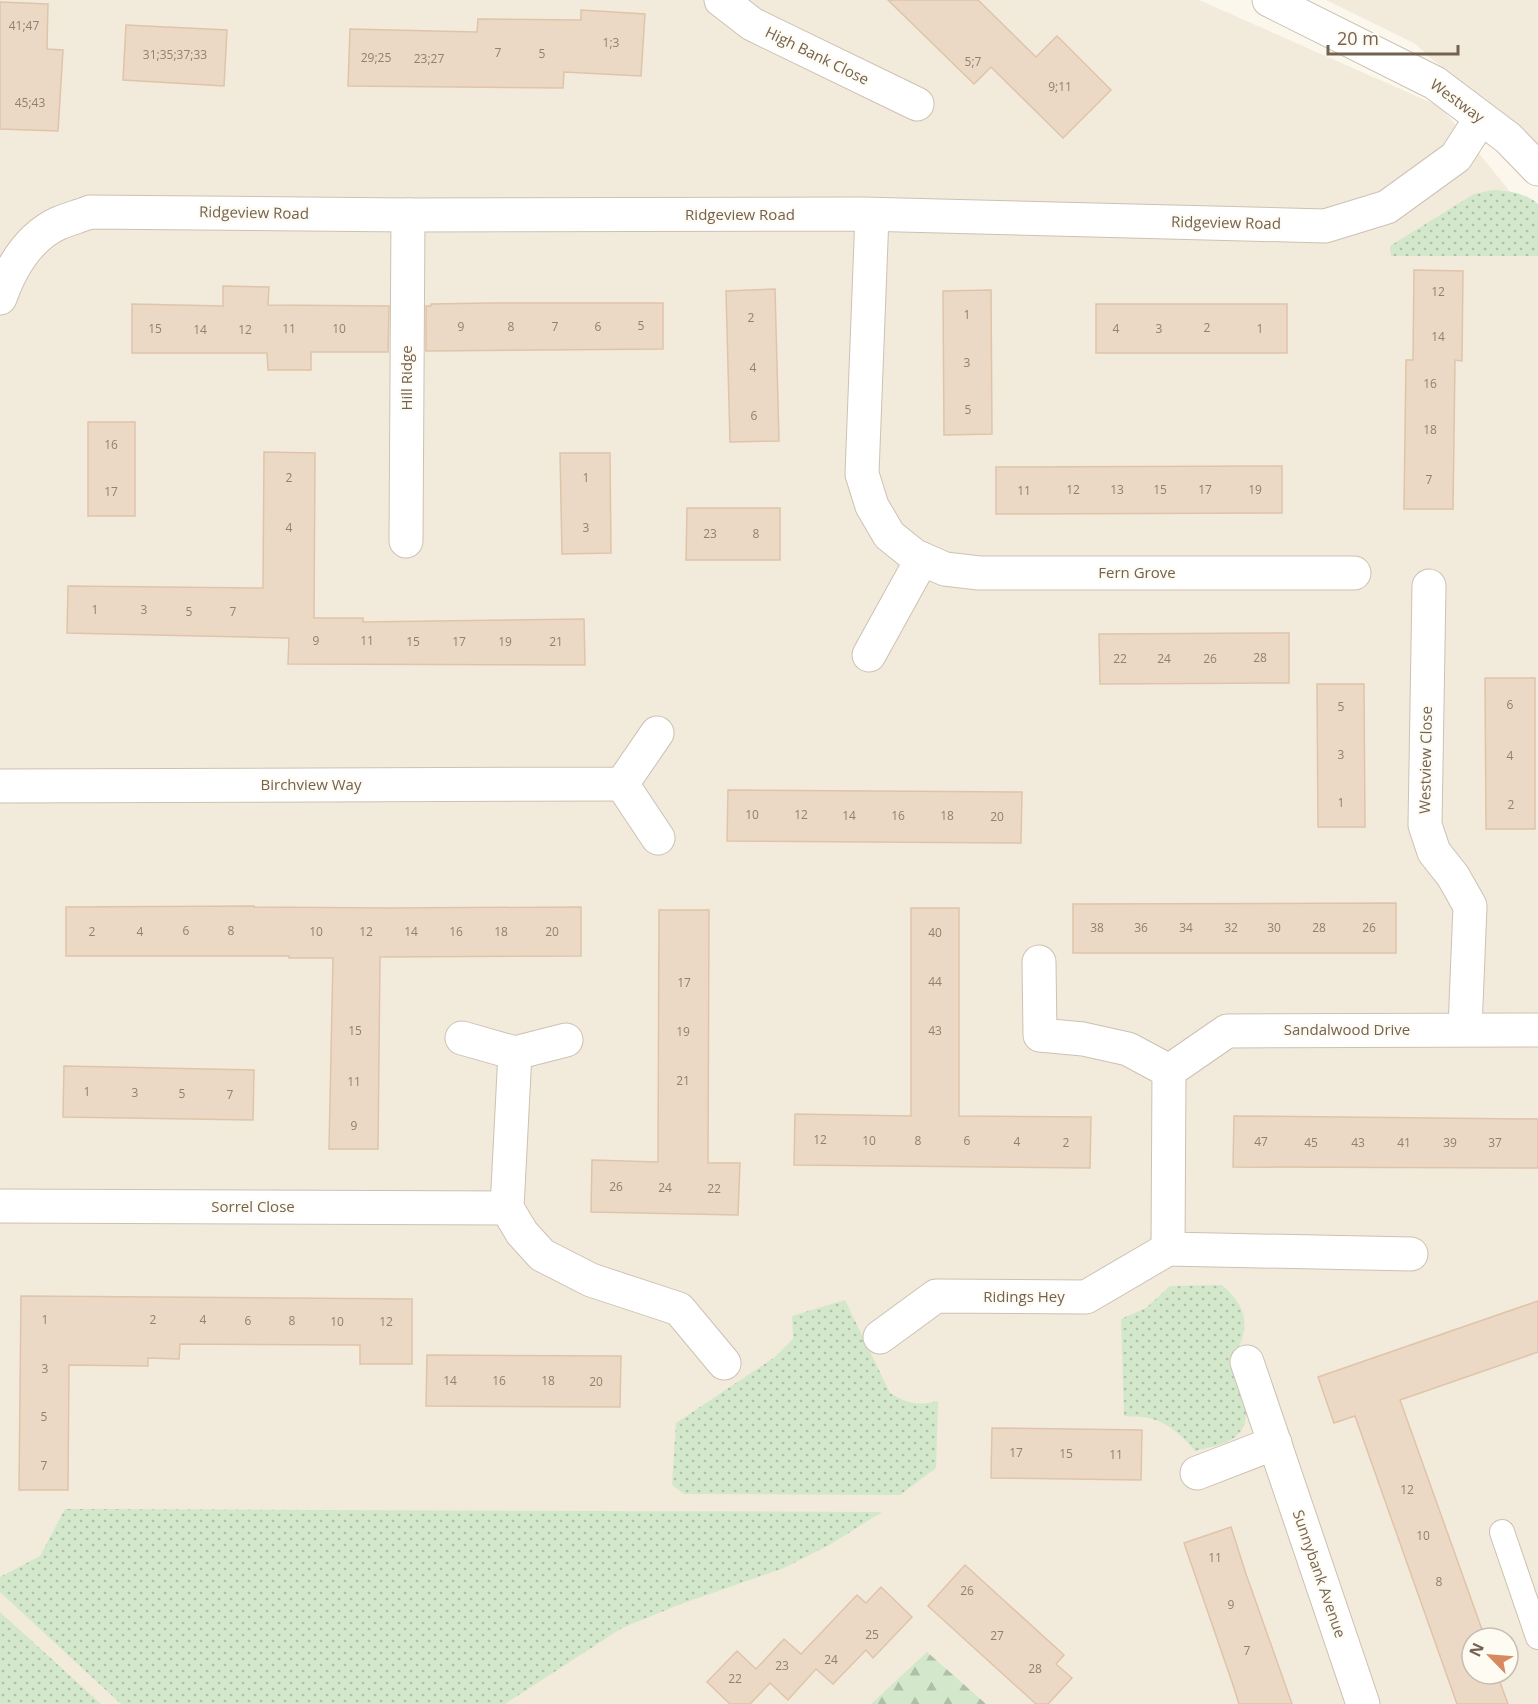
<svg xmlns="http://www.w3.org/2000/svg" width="1538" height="1704" font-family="'Open Sans',sans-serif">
<defs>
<pattern id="grass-dots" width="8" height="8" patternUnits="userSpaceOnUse" patternTransform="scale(1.5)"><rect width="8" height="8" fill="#d3e8cb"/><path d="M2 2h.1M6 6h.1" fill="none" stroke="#b0bfa7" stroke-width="1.8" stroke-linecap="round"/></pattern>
<pattern id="forest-firs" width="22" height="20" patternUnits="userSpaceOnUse" patternTransform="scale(1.5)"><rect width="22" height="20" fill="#d3e8cb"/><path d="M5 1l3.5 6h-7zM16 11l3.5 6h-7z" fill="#b0bfa7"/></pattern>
</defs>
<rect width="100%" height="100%" fill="#fbf7ec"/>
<g fill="#f2eadb" fill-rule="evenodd">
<path d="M0 0H1199L1441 107 1538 226V1704H0ZM1472 1638H1508V1674H1472Z"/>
<polygon points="1326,0 1538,0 1538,157 1502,121 1414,43"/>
</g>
<g fill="url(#grass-dots)">
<path d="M1493 190C1510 191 1525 193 1538 204V256H1391L1390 246 1474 194Z"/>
<path d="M1222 1285C1251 1310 1250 1332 1230 1363 1240 1388 1262 1426 1227 1442 1217 1446 1206 1448 1195 1451 1184 1437 1167 1422 1149 1418 1141 1416 1132 1417 1124 1416L1121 1319 1146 1308 1170 1286Z"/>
<path d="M845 1300 890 1393C908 1404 918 1406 938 1401L936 1468 900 1495 684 1494 672 1485 676 1423 775 1357 793 1339 792 1316Z"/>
<polygon points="65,1509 882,1512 831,1544 784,1568 681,1604 622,1628 505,1704 121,1704 0,1592 0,1577 40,1556"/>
<polygon points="0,1612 101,1704 0,1704"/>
</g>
<polygon fill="url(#forest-firs)" points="927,1652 986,1704 871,1704"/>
<g fill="#ecd9c5" stroke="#dfc4a9" stroke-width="1.5">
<polygon points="888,0 978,0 1036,57 1057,36 1111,90 1063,138 991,67 974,84"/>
<polygon points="0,2 48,4 47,49 63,50 58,131 0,129"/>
<polygon points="581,10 645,14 641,76 564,72 563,88 348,86 350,29 477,32 478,19 581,20"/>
<polygon points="126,25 227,30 224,86 123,80"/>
<polygon points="1414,270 1463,271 1462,361 1455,360 1453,509 1404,509 1406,360 1413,360"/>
<polygon points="223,286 269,287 268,305 389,306 388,352 311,352 311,370 268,370 267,353 132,353 132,304 223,306"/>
<polygon points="775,289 779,441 730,442 726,291"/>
<polygon points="991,290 992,434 944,435 943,291"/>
<polygon points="490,303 663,303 663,349 426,351 426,306 431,306 431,304"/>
<rect x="1096" y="304" width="191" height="49"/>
<rect x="88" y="422" width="47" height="94"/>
<polygon points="264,452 315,453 314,618 363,618 363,622 584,619 585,665 288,664 289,638 67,633 68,586 263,588"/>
<polygon points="560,453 610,453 611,553 562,554"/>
<polygon points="1282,466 1282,513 996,514 996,467"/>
<polygon points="687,508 780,508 780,560 686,560"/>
<polygon points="1289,633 1289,683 1100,684 1099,634"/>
<polygon points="1485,678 1535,678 1535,829 1486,829"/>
<polygon points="1317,684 1364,684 1365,827 1318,827"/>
<polygon points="728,790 1022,792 1021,843 727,841"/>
<polygon points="1396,903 1396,953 1073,953 1073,904"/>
<polygon points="254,906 254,907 388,908 581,907 581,956 380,957 378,1149 329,1149 333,958 289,958 289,956 66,956 66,907"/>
<polygon points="911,908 959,908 959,1116 1091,1117 1090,1168 794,1165 795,1114 911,1116"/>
<polygon points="659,910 709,910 708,1163 740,1163 738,1215 591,1212 592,1160 658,1162"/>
<polygon points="64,1066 254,1070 253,1120 63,1117"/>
<polygon points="1234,1116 1538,1119 1538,1168 1233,1167"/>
<polygon points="21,1296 412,1299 412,1364 360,1364 360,1345 180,1344 179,1359 148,1358 148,1366 69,1365 68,1490 19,1490"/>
<polygon points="1538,1301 1538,1352 1400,1400 1485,1638 1472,1638 1472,1674 1497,1674 1508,1704 1457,1704 1355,1416 1334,1423 1318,1377"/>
<polygon points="427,1355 621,1356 620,1407 426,1406"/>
<polygon points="992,1428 1142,1430 1141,1480 991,1478"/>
<polygon points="1231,1527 1246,1574 1292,1704 1239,1704 1232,1682 1184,1543"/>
<polygon points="965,1565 1064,1655 1056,1664 1072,1678 1048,1704 1036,1704 928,1606"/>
<polygon points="881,1587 912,1617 873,1658 866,1650 833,1684 816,1669 788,1700 770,1683 750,1704 730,1704 707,1682 737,1651 756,1669 784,1639 801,1654 857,1595 866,1603"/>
</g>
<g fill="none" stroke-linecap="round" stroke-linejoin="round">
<g stroke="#cdc1b3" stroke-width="26">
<polyline id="service" points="1502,1532 1538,1637"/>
</g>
<g stroke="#cdc1b3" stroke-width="35">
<g id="minor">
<polyline points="721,0 752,24 917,104"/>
<polyline points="1269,0 1435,83 1508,138 1538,169"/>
<polyline points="872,215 862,474 872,506 889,535 915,556 945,569 979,573 1354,573"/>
<path d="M0 298C11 267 28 237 59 223 69 219 80 216 90 212L408 215 862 214 1325 226 1387 207 1456 157 1481 118"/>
<polyline points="406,541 408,215"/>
<polyline points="1429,586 1425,825 1434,852 1453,876 1470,906 1465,1029"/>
<polyline points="869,655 922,559"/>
<polyline points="622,784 658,838"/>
<polyline points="0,786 622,784 657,733"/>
<polyline points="1039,962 1040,1035 1083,1039 1128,1049 1169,1071"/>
<polyline points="462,1038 515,1053 507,1208 522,1233 542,1255 591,1280 679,1309 724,1363"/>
<polyline points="515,1053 566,1040"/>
<polyline points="1169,1071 1227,1031 1538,1030"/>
<polyline points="0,1206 507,1208"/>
<polyline points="1168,1249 1411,1254"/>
<polyline points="880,1337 936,1296 1086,1297 1168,1249 1169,1071"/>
<polyline points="1247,1362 1363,1704"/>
<polyline points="1197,1473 1275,1443"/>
</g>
</g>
<use href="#service" stroke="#fff" stroke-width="24"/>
<use href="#minor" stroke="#fff" stroke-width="33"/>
</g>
<g text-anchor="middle" stroke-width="4.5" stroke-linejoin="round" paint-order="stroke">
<g font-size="12" fill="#92806e">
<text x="24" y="30">41;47</text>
<text x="611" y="47">1;3</text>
<text x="498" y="57">7</text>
<text x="542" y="58">5</text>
<text x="175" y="59">31;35;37;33</text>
<text x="376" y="62">29;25</text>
<text x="429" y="63">23;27</text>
<text x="973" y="66">5;7</text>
<text x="1060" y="91">9;11</text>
<text x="30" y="107">45;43</text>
<text x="1438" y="296">12</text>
<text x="967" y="319">1</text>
<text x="751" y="322">2</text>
<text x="641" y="330">5</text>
<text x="461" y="331">9</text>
<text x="511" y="331">8</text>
<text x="555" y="331">7</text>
<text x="598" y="331">6</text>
<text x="1207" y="332">2</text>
<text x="155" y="333">15</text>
<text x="289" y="333">11</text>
<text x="339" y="333">10</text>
<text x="1116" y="333">4</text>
<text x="1159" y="333">3</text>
<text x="1260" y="333">1</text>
<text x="200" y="334">14</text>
<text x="245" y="334">12</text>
<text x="1438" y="341">14</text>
<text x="967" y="367">3</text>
<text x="753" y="372">4</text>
<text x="1430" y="388">16</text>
<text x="968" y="414">5</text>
<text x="754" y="420">6</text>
<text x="1430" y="434">18</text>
<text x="111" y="449">16</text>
<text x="289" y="482">2</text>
<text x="586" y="482">1</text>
<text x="1429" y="484">7</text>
<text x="1073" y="494">12</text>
<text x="1117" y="494">13</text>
<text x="1160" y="494">15</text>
<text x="1205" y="494">17</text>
<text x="1255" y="494">19</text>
<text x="1024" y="495">11</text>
<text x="111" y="496">17</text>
<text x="289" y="532">4</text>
<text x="586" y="532">3</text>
<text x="710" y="538">23</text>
<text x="756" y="538">8</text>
<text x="95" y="614">1</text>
<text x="144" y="614">3</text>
<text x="189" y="616">5</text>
<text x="233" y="616">7</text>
<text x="316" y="645">9</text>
<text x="367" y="645">11</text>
<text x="413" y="646">15</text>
<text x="459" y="646">17</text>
<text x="505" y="646">19</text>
<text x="556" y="646">21</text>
<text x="1260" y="662">28</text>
<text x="1120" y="663">22</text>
<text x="1164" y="663">24</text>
<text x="1210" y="663">26</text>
<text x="1510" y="709">6</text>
<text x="1341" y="711">5</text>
<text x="1341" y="759">3</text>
<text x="1510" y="760">4</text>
<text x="1341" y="807">1</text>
<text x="1511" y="809">2</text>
<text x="752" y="819">10</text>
<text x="801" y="819">12</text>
<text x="849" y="820">14</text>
<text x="898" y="820">16</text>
<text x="947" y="820">18</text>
<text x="997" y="821">20</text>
<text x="1097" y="932">38</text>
<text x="1141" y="932">36</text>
<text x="1186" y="932">34</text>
<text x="1231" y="932">32</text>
<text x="1274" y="932">30</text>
<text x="1319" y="932">28</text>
<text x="1369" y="932">26</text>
<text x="186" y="935">6</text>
<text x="231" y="935">8</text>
<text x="92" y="936">2</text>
<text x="140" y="936">4</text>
<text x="316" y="936">10</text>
<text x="366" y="936">12</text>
<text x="411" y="936">14</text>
<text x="456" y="936">16</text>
<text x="501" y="936">18</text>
<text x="552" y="936">20</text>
<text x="935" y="937">40</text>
<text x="935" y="986">44</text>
<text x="684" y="987">17</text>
<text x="355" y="1035">15</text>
<text x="935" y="1035">43</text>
<text x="683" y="1036">19</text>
<text x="683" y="1085">21</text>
<text x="354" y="1086">11</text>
<text x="87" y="1096">1</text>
<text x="135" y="1097">3</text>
<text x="182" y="1098">5</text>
<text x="230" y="1099">7</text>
<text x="354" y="1130">9</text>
<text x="820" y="1144">12</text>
<text x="869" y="1145">10</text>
<text x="918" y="1145">8</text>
<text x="967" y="1145">6</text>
<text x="1017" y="1146">4</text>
<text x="1261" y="1146">47</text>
<text x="1066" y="1147">2</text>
<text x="1311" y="1147">45</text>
<text x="1358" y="1147">43</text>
<text x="1404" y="1147">41</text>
<text x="1450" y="1147">39</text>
<text x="1495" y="1147">37</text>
<text x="616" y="1191">26</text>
<text x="665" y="1192">24</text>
<text x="714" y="1193">22</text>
<text x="45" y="1324">1</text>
<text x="153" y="1324">2</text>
<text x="203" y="1324">4</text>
<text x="248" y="1325">6</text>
<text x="292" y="1325">8</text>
<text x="337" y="1326">10</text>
<text x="386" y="1326">12</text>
<text x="45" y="1373">3</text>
<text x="450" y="1385">14</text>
<text x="499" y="1385">16</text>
<text x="548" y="1385">18</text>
<text x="596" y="1386">20</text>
<text x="44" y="1421">5</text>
<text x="1016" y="1457">17</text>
<text x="1066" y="1458">15</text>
<text x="1116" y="1459">11</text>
<text x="44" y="1470">7</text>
<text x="1407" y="1494">12</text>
<text x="1423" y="1540">10</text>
<text x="1215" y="1562">11</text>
<text x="1439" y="1586">8</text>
<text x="967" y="1595">26</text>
<text x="1231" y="1609">9</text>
<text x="872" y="1639">25</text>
<text x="997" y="1640">27</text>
<text x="1247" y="1655">7</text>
<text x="831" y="1664">24</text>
<text x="782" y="1670">23</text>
<text x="1035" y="1673">28</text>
<text x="735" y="1683">22</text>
</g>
<g font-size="15" fill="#746251" stroke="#fefbf3">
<text transform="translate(817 56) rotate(26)" y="5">High Bank Close</text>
<text transform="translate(1457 101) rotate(36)" y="5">Westway</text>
<text transform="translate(254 213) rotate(1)" y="5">Ridgeview Road</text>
<text x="740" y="220">Ridgeview Road</text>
<text transform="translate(1226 223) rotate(1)" y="5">Ridgeview Road</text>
<text transform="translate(407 378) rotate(-90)" y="5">Hill Ridge</text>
<text x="1137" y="578">Fern Grove</text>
<text transform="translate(1426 760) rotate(-89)" y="5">Westview Close</text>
<text x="311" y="790">Birchview Way</text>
<text x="1347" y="1035">Sandalwood Drive</text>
<text x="253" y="1212">Sorrel Close</text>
<text x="1024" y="1302">Ridings Hey</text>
<text transform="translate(1319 1574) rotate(71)" y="5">Sunnybank Avenue</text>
</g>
</g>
<g transform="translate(1490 1656) rotate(295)"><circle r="28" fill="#fefbf3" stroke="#c7beb2" stroke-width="1.5"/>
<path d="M0-4.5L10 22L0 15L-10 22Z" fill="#d78a5f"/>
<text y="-9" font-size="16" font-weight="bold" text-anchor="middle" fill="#746251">N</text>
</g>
<path d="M1328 45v9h130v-9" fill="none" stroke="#746251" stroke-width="3"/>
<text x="1337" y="45" font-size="18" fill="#746251" stroke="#fefbf3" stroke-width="4.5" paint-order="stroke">20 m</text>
</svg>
